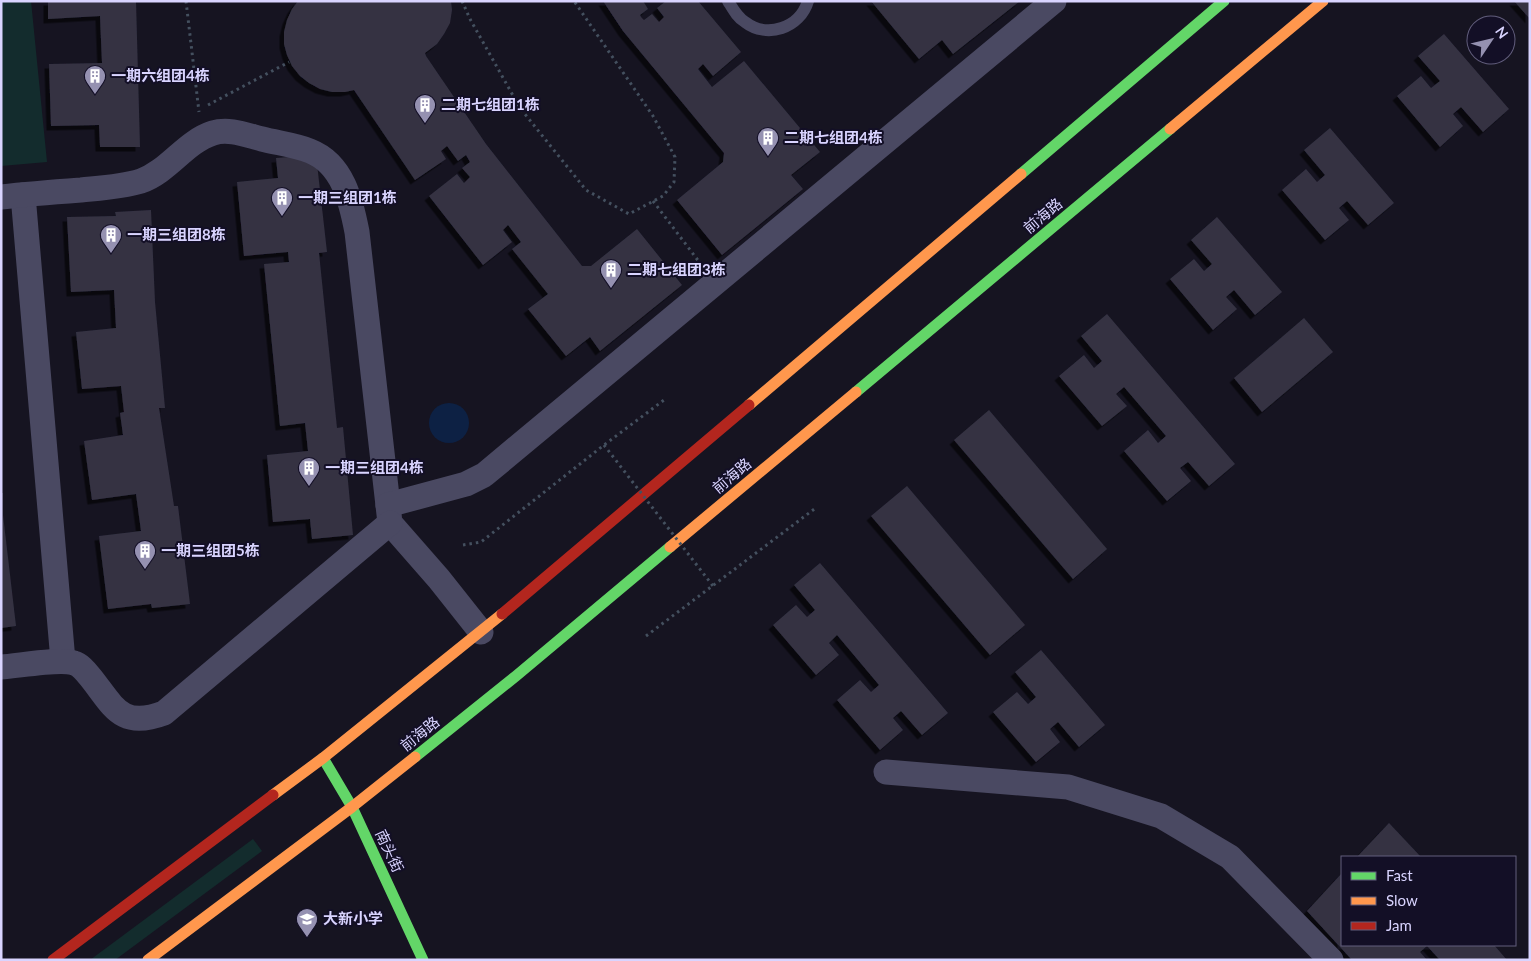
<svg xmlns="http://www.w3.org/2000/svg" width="1531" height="961" font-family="Lato,'Noto Sans SC',sans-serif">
<defs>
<filter id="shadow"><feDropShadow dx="-4.5" dy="4.5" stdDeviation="0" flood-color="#0009"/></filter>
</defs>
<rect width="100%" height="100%" fill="#161421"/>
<g fill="#132c2d">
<polygon points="1,1 31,1 47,162 1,166"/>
<polygon points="253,839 262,851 115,960 90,960"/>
</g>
<circle fill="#0d2144" cx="449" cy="423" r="20"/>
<g fill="#343243" filter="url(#shadow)">
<polygon points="48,1 136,1 140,147 100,147 99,125 51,126 49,64 102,63 101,40 100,16 48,19"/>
<polygon points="298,1 451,1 452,10 450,23 444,34 437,44 425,53 426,56 486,144 582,266 591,266 637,229 682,285 600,351 590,337 566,356 528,309 548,294 512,249 521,242 508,225 503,230 512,242 483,265 429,196 457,174 464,183 470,177 462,168 470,162 466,155 458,161 447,146 441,151 446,159 415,180 354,90 345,92 332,92 320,89 309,83 300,76 292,66 287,55 284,44 284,32 287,20 292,9"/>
<polygon points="603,1 643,1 648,9 640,15 641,17 644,20 652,14 659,22 664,17 657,8 666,1 698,1 741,52 713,76 703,64 698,69 712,87 744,61 820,152 791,175 803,189 722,255 677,200 723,162 724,153 623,31"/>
<polygon points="871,1 1020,1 953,54 942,40 919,59"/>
<polygon points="1514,1 1530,1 1530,19"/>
<polygon points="1444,34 1509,109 1483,132 1461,107 1453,114 1463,126 1440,147 1397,96 1421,76 1431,88 1440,81 1418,56"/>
<polygon points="1330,128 1394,203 1368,225 1347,201 1339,208 1349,220 1325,240 1282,190 1306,169 1317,182 1325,175 1304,150"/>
<polygon points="316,155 327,252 319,253 337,428 343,427 353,535 312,539 310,519 273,522 267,455 308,451 305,423 280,426 264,264 289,262 288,252 244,256 237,182 278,178 276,158"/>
<polygon points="151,210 155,302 165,408 159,408 174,506 178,506 190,604 152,608 151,604 108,609 99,536 141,531 136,494 92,500 84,441 123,435 120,413 124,412 121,386 82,389 76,332 116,328 114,290 71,292 67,217 116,216 115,212"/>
<polygon points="1217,217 1282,292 1255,315 1234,290 1226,297 1237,309 1213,330 1170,279 1194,259 1204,271 1212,264 1191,240"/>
<polygon points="1107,314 1235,464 1209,486 1188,462 1180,468 1191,481 1167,501 1124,451 1148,430 1158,443 1166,436 1124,387 1116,394 1127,406 1102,426 1059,376 1084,355 1094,368 1102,361 1081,336"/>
<polygon points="1304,318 1333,352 1262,412 1234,378"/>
<polygon points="989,410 1107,549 1073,579 954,440"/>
<polygon points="907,486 1025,625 990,655 871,516"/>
<polygon points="1,493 3,493 3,515 16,626 1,628"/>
<polygon points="820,563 948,713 922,735 901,711 893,718 903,730 880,750 837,700 860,680 871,692 879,685 837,635 829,643 839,655 816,675 773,625 796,605 807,617 815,610 794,585"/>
<polygon points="1041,650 1105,725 1079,747 1058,722 1050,729 1060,742 1036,762 993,712 1017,692 1028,704 1036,697 1015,672"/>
<polygon points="1389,823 1421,857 1357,857"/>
<polygon points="1342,873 1342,945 1494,945 1507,960 1440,960 1427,946 1420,952 1427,960 1352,960 1307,911"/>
</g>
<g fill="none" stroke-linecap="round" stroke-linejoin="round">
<g stroke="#44505f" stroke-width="3" stroke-dasharray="2.5 4" stroke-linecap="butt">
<polyline points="186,1 199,112"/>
<polyline points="462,1 470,19 520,108 586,190 629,214 663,196 674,182 675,157 653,116 574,1"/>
<polyline points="208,105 289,62"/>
<polyline points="653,201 700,263"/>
<polyline points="463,545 481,542 604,445 664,400"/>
<polyline points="646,636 817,507"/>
</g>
<path stroke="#4a4962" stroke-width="12" d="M728 1C733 9 737 17 745 22 767 39 800 28 808 1"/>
<g stroke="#4a4962" stroke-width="25">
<polyline points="23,195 63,661"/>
<path d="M1 197C28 194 54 192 81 190 101 188 121 187 141 181 169 171 185 142 213 133 229 128 246 135 262 139 277 143 295 145 310 151 343 164 351 201 357 232L390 523 439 579 481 632"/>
<polyline points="388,505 466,484 484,475 1054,1"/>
<path d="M1 667C18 666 60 658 74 663 81 665 86 672 91 678 114 707 121 729 164 713L390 523"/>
<polyline points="886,772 1068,787 1161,816 1230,857 1331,960"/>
</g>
<g stroke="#63d668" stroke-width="11">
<polyline points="1021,174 1224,1"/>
<polyline points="856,392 1170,129"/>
<polyline points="415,757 516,676 670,547"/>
<polyline points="323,758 352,807 423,960"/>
</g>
<g stroke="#ff974d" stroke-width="11">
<polyline points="1170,129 1323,1"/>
<polyline points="749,405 1021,174"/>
<polyline points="670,547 856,392"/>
<polyline points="273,795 323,758 502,614"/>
<polyline points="148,960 352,807 415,757"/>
</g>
<g stroke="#b3261e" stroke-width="11">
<polyline points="502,614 749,405"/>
<polyline points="53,960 273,795"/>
</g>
<polyline stroke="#44505f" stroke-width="3" stroke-dasharray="2.5 4" stroke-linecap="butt" points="604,445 713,586"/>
</g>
<defs>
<g id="building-pin" transform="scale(1.125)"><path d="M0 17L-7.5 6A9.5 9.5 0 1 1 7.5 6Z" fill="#9591b1" stroke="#130f26"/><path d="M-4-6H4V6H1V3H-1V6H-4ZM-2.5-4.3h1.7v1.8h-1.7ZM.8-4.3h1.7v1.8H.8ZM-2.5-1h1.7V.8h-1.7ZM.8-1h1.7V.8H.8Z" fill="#fff"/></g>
<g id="school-pin" transform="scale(1.125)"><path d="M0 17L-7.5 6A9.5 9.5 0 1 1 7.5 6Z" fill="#9591b1" stroke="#130f26"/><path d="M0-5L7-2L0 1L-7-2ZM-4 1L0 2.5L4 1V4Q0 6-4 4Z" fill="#fff"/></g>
</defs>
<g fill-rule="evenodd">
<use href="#building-pin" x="95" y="76"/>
<use href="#building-pin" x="425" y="105"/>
<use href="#building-pin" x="768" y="138"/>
<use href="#building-pin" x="282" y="198"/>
<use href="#building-pin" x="111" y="235"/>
<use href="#building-pin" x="611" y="270"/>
<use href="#building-pin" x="309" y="468"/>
<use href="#building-pin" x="145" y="551"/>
<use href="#school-pin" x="307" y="919"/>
</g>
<g text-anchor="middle" stroke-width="4" stroke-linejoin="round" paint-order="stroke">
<g font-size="15" font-weight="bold" fill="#d9d4ff" stroke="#130f26" text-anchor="start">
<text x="111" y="81">一期六组团4栋</text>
<text x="441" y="110">二期七组团1栋</text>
<text x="784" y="143">二期七组团4栋</text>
<text x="298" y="203">一期三组团1栋</text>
<text x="127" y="240">一期三组团8栋</text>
<text x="627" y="275">二期七组团3栋</text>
<text x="325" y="473">一期三组团4栋</text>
<text x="161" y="556">一期三组团5栋</text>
<text x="323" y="924">大新小学</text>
</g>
<g font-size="15" fill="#d9d4ff" stroke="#130f26">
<text transform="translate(1043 216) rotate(-40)" y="5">前海路</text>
<text transform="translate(732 476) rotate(-40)" y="5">前海路</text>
<text transform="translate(420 734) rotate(-39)" y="5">前海路</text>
<text transform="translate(389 851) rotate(65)" y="5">南头街</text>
</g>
</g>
<rect width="1531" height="961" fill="none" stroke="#d9d4ff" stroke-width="5"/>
<rect x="1341" y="856" width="175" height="90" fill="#130f26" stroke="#625e7d"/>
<rect x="1351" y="872" width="25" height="8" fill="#63d668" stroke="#625e7d"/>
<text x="1386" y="881" font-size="15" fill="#d9d4ff">Fast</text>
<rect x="1351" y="897" width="25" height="8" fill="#ff974d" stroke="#625e7d"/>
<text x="1386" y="906" font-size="15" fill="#d9d4ff">Slow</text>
<rect x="1351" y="922" width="25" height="8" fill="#b3261e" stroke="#625e7d"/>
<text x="1386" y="931" font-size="15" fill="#d9d4ff">Jam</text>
<g transform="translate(1491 40) rotate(55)"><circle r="24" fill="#130f26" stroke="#625e7d"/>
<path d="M0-4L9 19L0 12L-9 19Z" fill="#9591b1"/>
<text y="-8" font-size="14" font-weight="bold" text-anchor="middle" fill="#d9d4ff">N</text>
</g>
</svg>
